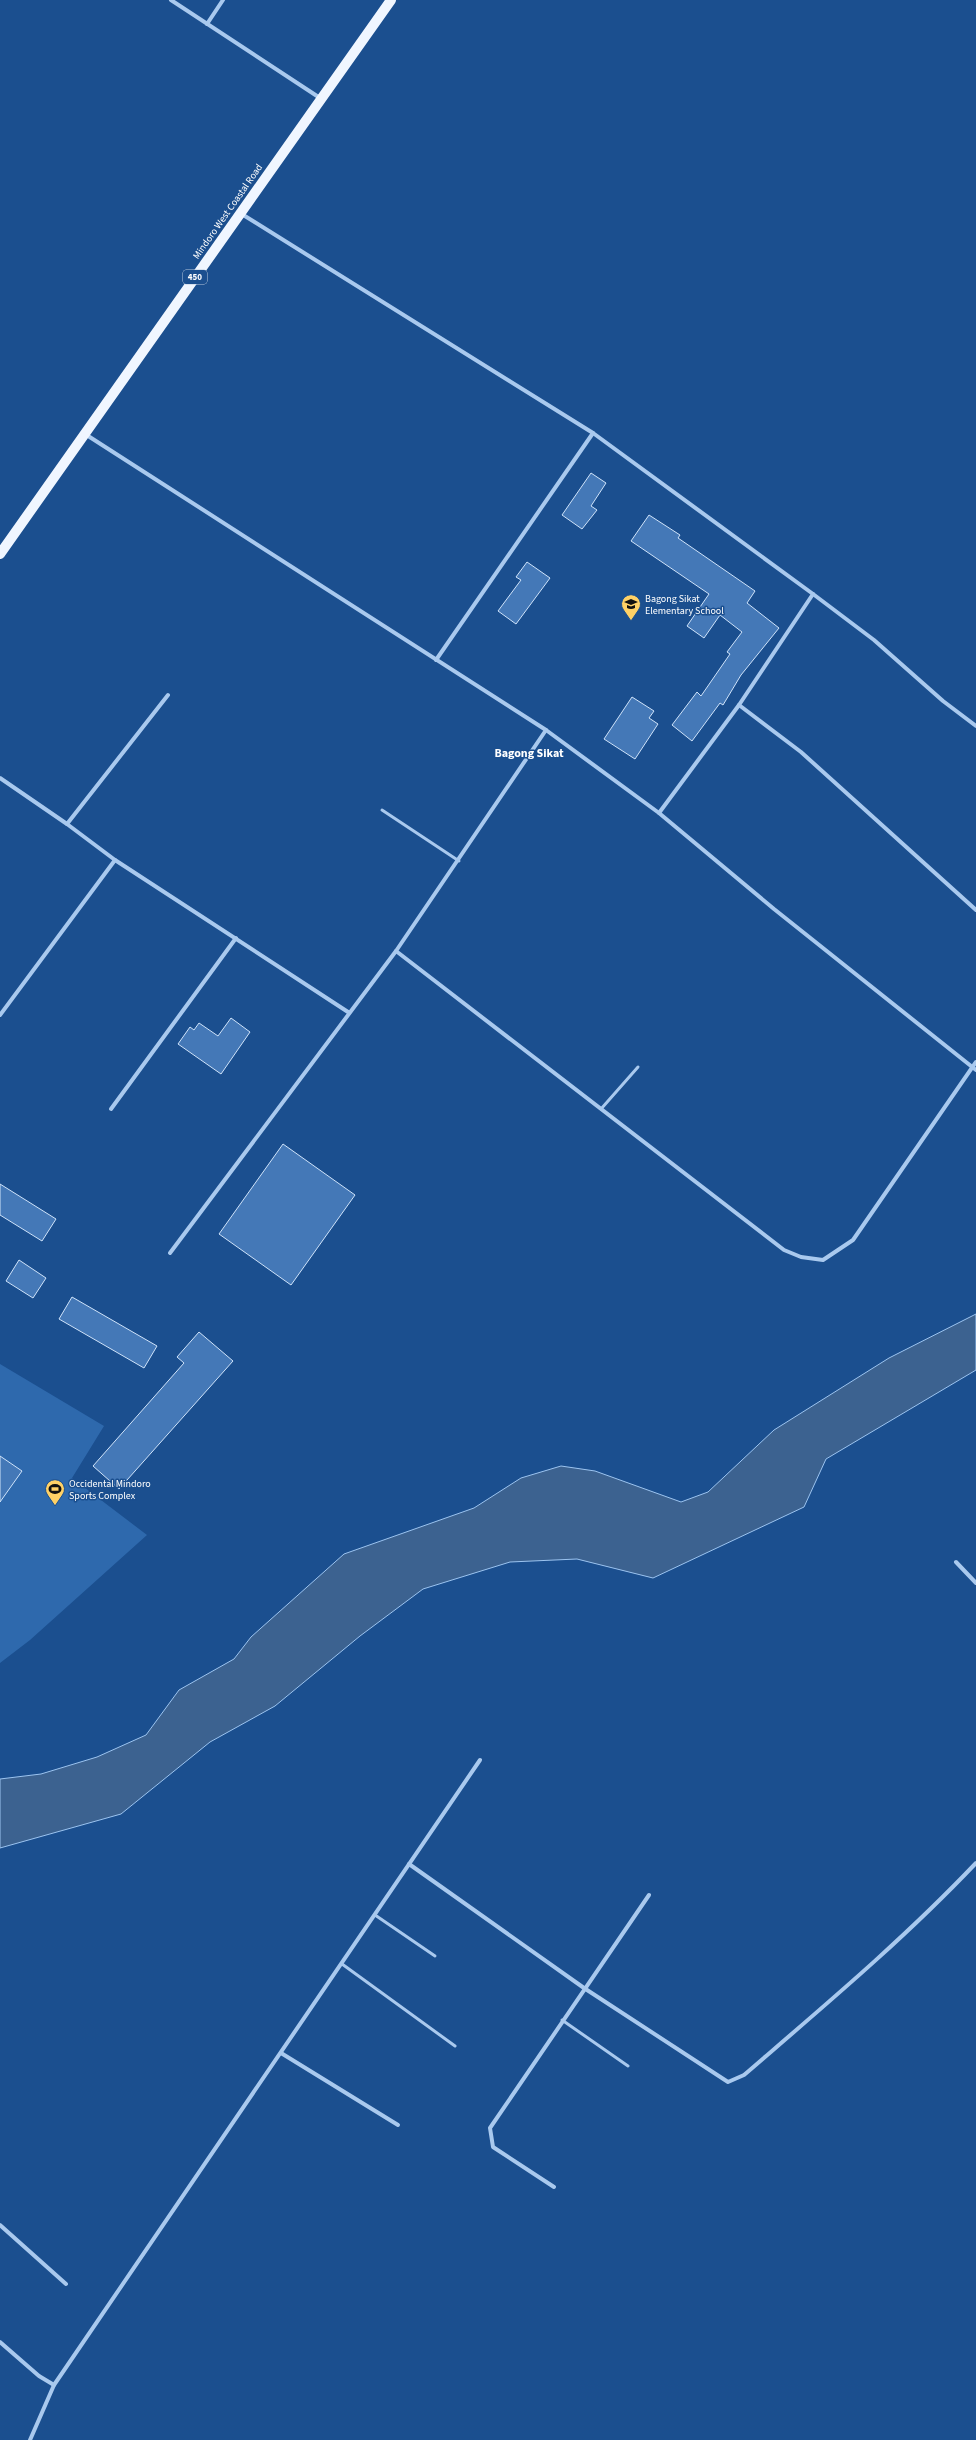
<svg xmlns="http://www.w3.org/2000/svg" width="976" height="2440" font-family="'Source Sans 3',sans-serif">
<rect width="100%" height="100%" fill="#1b4f8f"/>
<polygon fill="#2e69ad" points="0,1364 104,1426 72,1478 147,1535 30,1640 0,1663"/>
<polygon fill="#3c6290" stroke="#9cc4f0" points="976,1314 976,1370 826,1459 804,1507 653,1578 577,1559 510,1562 423,1589 360,1636 275,1706 210,1742 121,1814 0,1848 0,1779 41,1774 97,1757 146,1735 179,1690 234,1659 251,1637 344,1554 474,1508 521,1478 561,1466 595,1471 681,1502 708,1492 774,1430 889,1358"/>
<g fill="#4478b7" stroke="#cfe3fa">
<polygon points="591,473 606,483 591,506 597,510 582,529 562,515"/>
<polygon points="649,515 680,535 678,538 755,591 747,603 779,628 741,675 723,705 720,703 692,741 672,725 697,692 701,696 730,654 727,652 742,632 720,615 704,638 687,626 709,594 631,541"/>
<polygon points="527,562 550,578 516,624 498,611 521,580 516,577"/>
<polygon points="632,697 654,711 649,718 658,724 635,759 604,739"/>
<polygon points="231,1018 250,1032 221,1074 178,1044 190,1027 194,1030 199,1023 218,1036"/>
<polygon points="283,1144 355,1195 291,1285 219,1234"/>
<polygon points="0,1184 56,1219 42,1241 0,1215"/>
<polygon points="19,1260 46,1278 33,1298 6,1281"/>
<polygon points="72,1297 157,1346 144,1368 59,1319"/>
<polygon points="199,1332 233,1361 119,1489 93,1466 184,1363 177,1357"/>
<polygon points="0,1456 22,1471 0,1502"/>
</g>
<g fill="none" stroke-linecap="round" stroke-linejoin="round">
<g stroke="#a9c9ee" stroke-width="3">
<polyline points="382,810 459,861"/>
<polyline points="601,1109 638,1067"/>
<polyline points="375,1915 435,1956"/>
<polyline points="342,1964 455,2046"/>
<polyline points="562,2020 628,2066"/>
</g>
<g stroke="#a9c9ee" stroke-width="4">
<polyline points="171,0 320,98"/>
<polyline points="207,24 223,0"/>
<polyline points="240,213 593,433 813,594 874,640 943,701 976,726"/>
<polyline points="85,434 546,730 659,813 774,909 976,1070"/>
<polyline points="436,660 593,433"/>
<polyline points="739,705 801,752 976,910"/>
<polyline points="0,778 67,824 115,860 348,1012"/>
<polyline points="659,813 739,705 813,594"/>
<polyline points="67,824 168,695"/>
<polyline points="396,951 784,1250 801,1257 823,1260 853,1240 976,1062"/>
<polyline points="0,1015 115,860"/>
<polyline points="111,1109 236,938"/>
<polyline points="170,1253 396,951 546,730"/>
<polyline points="956,1562 976,1583"/>
<path d="M409 1864 584 1988 728 2082 744 2075C824 2006 904 1939 976 1863"/>
<polyline points="281,2053 398,2125"/>
<polyline points="554,2187 493,2147 490,2128 649,1895"/>
<polyline points="0,2225 66,2284"/>
<polyline points="0,2342 39,2376 54,2385"/>
<polyline points="30,2440 54,2385 480,1760"/>
</g>
<polyline stroke="#f0f6ff" stroke-width="10" points="0,554 391,0"/>
</g>
<defs>
<g id="school-pin" transform="scale(1)"><path d="M0 17L-7.5 6A9.5 9.5 0 1 1 7.5 6Z" fill="#ffd166" stroke="#1b4f8f"/><path d="M0-5L7-2L0 1L-7-2ZM-4 1L0 2.5L4 1V4Q0 6-4 4Z" fill="#111"/></g>
<g id="stadium-pin" transform="scale(1)"><path d="M0 17L-7.5 6A9.5 9.5 0 1 1 7.5 6Z" fill="#ffd166" stroke="#1b4f8f"/><path d="M0-5a6.5 5 0 1 0 0 10a6.5 5 0 1 0 0-10ZM-3.5-1.8h7v3.6h-7Z" fill="#111"/></g>
</defs>
<g fill-rule="evenodd">
<use href="#school-pin" x="631" y="604"/>
<use href="#stadium-pin" x="55" y="1489"/>
</g>
<g text-anchor="middle" stroke-width="3" stroke-linejoin="round" paint-order="stroke">
<rect fill="#1b4f8f" stroke="#bbcadd" stroke-width="1" x="183" y="270" width="24" height="14" rx="3"/>
<g font-size="9" font-weight="bold" fill="#fff">
<text x="195" y="280">450</text>
</g>
<g font-size="10" fill="#fff" stroke="#1b4f8f">
<text transform="translate(227 211) rotate(-55)" y="4">Mindoro West Coastal Road</text>
</g>
<g font-size="10" fill="#fff" stroke="#1b4f8f" text-anchor="start">
<text x="645" y="602">Bagong Sikat<tspan x="645" dy="12">Elementary School</tspan></text>
<text x="69" y="1487">Occidental Mindoro<tspan x="69" dy="12">Sports Complex</tspan></text>
</g>
<g font-size="12" font-weight="bold" fill="#fff" stroke="#1b4f8f">
<text x="529" y="757">Bagong Sikat</text>
</g>
</g>
</svg>
